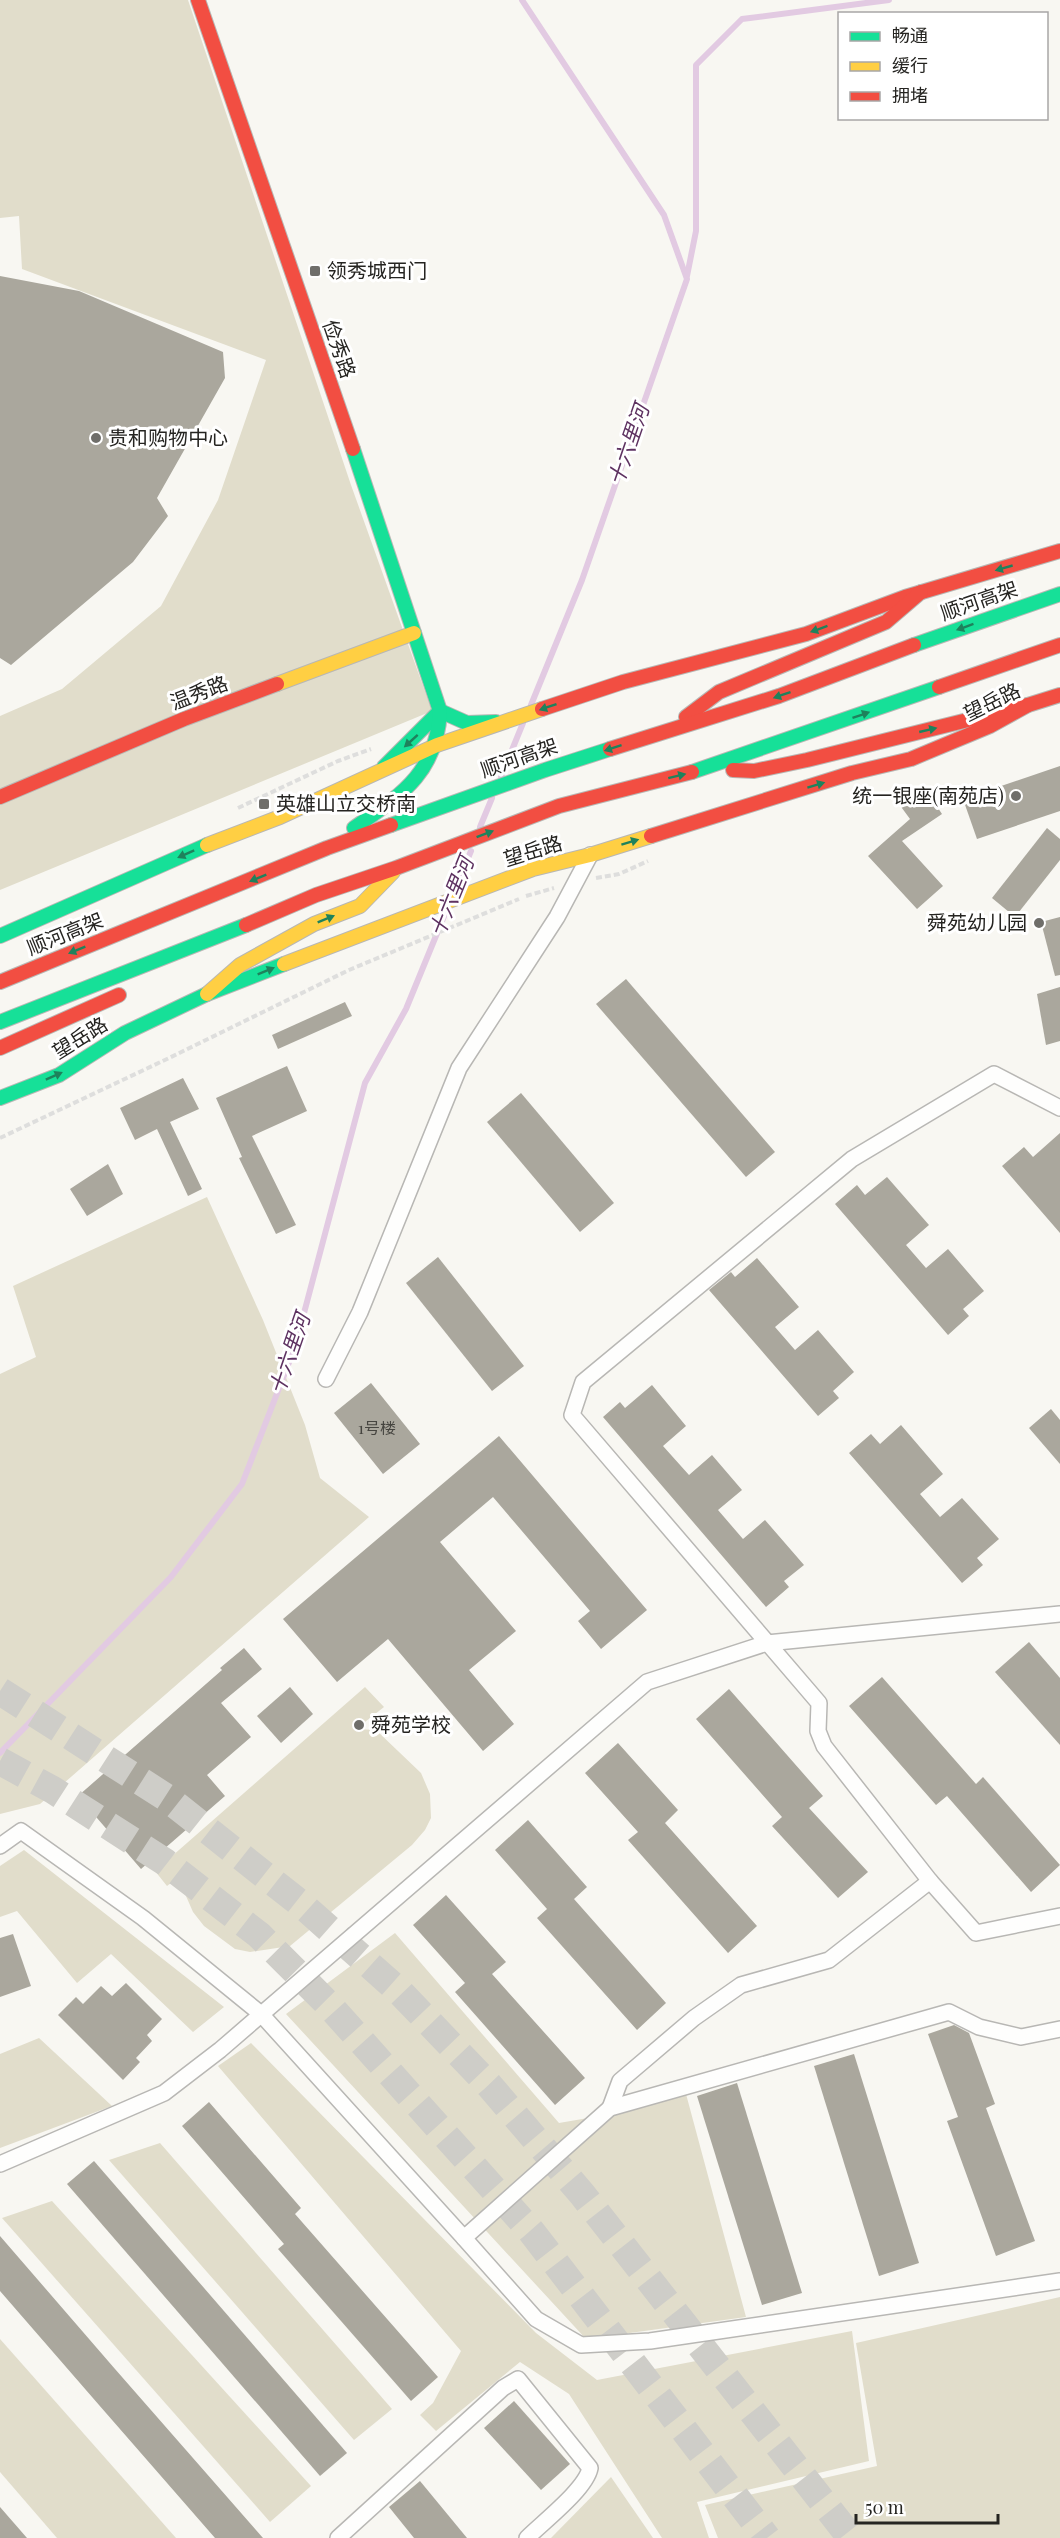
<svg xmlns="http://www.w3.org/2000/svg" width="1060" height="2538" font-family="'Playfair Display','Noto Sans SC',serif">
<rect width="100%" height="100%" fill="#f8f7f2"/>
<g fill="#e1ddcb">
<polygon points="0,0 188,0 351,485 432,711 0,890 0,716 62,689 161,606 218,500 266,360 22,269 19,216 0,218"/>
<polygon points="207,1197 263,1320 305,1425 320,1478 369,1517 40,1804 0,1814 0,1374 36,1357 13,1286"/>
<polygon points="365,1687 384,1707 356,1729 376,1730 421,1773 430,1794 431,1818 425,1830 412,1845 290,1946 250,1952 235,1949 204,1926 193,1912 186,1896 184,1873 167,1886 155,1871"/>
<polygon points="24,1850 224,2007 193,2032 111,1954 77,1983 17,1911 0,1917 0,1866"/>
<polygon points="395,1933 559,2123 617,2113 686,2094 746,2317 586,2339 286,2014"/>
<polygon points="39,2038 112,2106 0,2148 0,2054"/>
<polygon points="251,2043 536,2333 597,2380 852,2331 869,2461 697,2502 709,2538 662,2538 569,2394 520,2362 436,2431 420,2415 433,2403 461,2351 218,2066"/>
<polygon points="160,2143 392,2409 354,2440 109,2160"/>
<polygon points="52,2201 311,2486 270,2522 2,2218"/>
<polygon points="1060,2297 1060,2538 718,2538 705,2505 877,2466 856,2343"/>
<polygon points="0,2339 176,2538 57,2538 0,2472"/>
<polygon points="611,2477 653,2538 551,2538"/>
</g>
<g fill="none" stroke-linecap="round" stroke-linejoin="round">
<g stroke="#e2cae2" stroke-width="6">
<polyline points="522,0 664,215 687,279 582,580 531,705"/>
<polyline points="687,276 696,231 696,65 742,19 889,0"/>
<polyline points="501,777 523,723"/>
<polyline points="480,827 492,798"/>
<polyline points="454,891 471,851"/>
<polyline points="0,1753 171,1577 242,1484 295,1347 365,1083 406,1009 447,909"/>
</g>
</g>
<g fill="#aaa79d">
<polygon points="0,276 79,291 223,352 225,378 157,498 168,516 133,562 11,665 0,658"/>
<polygon points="1060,766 1060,811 977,839 963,799"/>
<polygon points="924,787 942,814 902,841 943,886 917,909 868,856 910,819 899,804"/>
<polygon points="1047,828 1060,839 1060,860 1015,917 992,898"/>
<polygon points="1060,917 1060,975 1055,976 1041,922"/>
<polygon points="626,979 775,1152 746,1177 596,1004"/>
<polygon points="1060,987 1060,1041 1046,1045 1037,994"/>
<polygon points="345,1002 352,1016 278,1049 272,1035"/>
<polygon points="287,1066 307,1111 252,1136 296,1225 276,1234 239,1158 242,1157 216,1098"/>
<polygon points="183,1078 199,1109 170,1122 202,1189 188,1196 157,1129 135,1140 120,1108"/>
<polygon points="521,1093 614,1203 580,1232 487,1122"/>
<polygon points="1060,1133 1060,1233 1002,1166 1024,1147 1033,1157"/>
<polygon points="108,1164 123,1194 87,1216 70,1189"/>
<polygon points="887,1177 929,1225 906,1245 926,1268 948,1249 984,1291 963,1309 969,1316 948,1335 835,1204 857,1185 865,1195"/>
<polygon points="438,1257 524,1366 492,1391 406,1283"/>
<polygon points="757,1258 799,1307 775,1327 795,1350 818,1330 854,1372 833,1391 839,1398 818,1416 709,1290 731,1272 735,1277"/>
<polygon points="371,1383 420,1444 383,1474 334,1413"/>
<polygon points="652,1385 686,1426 663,1446 689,1475 712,1455 742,1490 718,1510 743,1539 765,1520 804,1565 784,1581 789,1587 766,1607 603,1417 620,1402 625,1408"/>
<polygon points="1051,1409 1060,1420 1060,1464 1029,1428"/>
<polygon points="901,1425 943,1474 920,1494 940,1517 962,1498 999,1539 977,1558 983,1565 962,1583 849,1453 871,1434 880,1444"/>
<polygon points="499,1436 647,1610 601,1649 578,1621 590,1611 493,1497 440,1542 516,1631 469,1670 514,1724 483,1751 388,1639 337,1682 283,1619"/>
<polygon points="1029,1642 1060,1678 1060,1745 995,1672"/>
<polygon points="244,1648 262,1669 221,1703 251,1737 207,1775 225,1796 141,1869 78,1796 222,1670 220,1668"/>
<polygon points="882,1677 976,1784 983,1777 1060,1865 1031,1892 947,1796 936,1805 849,1706"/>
<polygon points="290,1687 313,1714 281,1743 257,1716"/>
<polygon points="729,1689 823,1796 809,1808 868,1872 838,1898 772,1826 782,1817 696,1719"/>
<polygon points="618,1743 678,1810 665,1823 757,1926 728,1953 628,1840 638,1832 585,1773"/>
<polygon points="528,1820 587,1887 574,1899 666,2003 637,2030 537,1918 547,1909 495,1850"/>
<polygon points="446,1895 506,1962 492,1974 585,2078 555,2105 455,1992 465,1983 413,1925"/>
<polygon points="13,1934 31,1986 0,1997 0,1938"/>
<polygon points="126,1983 162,2019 147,2035 152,2041 136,2058 140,2062 123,2080 58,2015 76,1997 83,2004 101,1986 112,1996"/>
<polygon points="954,2025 969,2033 995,2104 986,2108 1035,2241 996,2256 947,2121 958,2117 928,2034"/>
<polygon points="854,2054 919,2263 879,2276 814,2066"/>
<polygon points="737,2083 802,2293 762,2305 697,2096"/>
<polygon points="209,2102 301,2208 295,2214 438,2377 411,2401 278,2249 284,2244 182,2126"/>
<polygon points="94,2161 347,2453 320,2476 67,2184"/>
<polygon points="0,2236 115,2369 263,2538 215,2538 99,2405 0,2291"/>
<polygon points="514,2401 570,2464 541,2490 484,2428"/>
<polygon points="420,2481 467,2538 414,2538 389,2507"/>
<polygon points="0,2507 27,2538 0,2538"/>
</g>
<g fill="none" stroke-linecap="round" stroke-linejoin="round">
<g stroke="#cecdc8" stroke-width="28" stroke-dasharray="28 14" stroke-linecap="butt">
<polyline points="0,1691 167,1798 301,1904 399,1991 489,2085 582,2194 851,2538"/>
<polyline points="0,1761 53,1790 165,1862 259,1935 328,2004 531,2231 767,2538"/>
</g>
<g stroke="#b8b7b4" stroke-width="18">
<g id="street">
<polyline points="326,1379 360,1312 459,1068 557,917 590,855"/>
<polyline points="0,1846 21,1831 143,1918 261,2014 464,2238 610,2108 949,2012 979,2027 1021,2037 1060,2029"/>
<polyline points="930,1881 824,1746 818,1731 819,1703 572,1415 583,1382 852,1159 994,1074 1060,1108"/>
<polyline points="610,2108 620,2081 694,2018 741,1985 829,1960 930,1881 976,1933 1060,1916"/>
<polyline points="0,2164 164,2093 220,2050 647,1682 767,1643 1060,1614"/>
<polyline points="464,2238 536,2319 581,2345 650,2341 1060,2281"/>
<path d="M338 2538 503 2388 518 2379 590 2468C586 2489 543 2522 527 2538"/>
</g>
</g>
<g stroke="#b8b7b4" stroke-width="16">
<g id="fast">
<polyline points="353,449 440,711"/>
<polyline points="914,645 1060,594"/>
<polyline points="440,711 467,723 496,722"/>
<polyline points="384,767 440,711"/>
<polyline points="692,772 939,687"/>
<polyline points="391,825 545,770 610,749"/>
<path d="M354 828C401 795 437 773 440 711"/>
<polyline points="0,936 207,845"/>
<polyline points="0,1022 246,925"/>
<polyline points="0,1098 59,1075 125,1033 207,994 284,964"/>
</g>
</g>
<g stroke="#b8b7b4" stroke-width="16">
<g id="slow">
<polyline points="277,684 414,633"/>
<polyline points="207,845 280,817 437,745 542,709"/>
<polyline points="284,964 533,869 590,855 651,836"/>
<polyline points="207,994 240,965 314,924 360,906 393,872"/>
</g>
</g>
<g stroke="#b8b7b4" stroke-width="16">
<g id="jam">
<polyline points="198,0 353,449"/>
<polyline points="939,687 1060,645"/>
<polyline points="542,709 623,682 806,634 905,597 1060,551"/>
<polyline points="686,717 719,692 886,622 921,592"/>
<polyline points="610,749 779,696 914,645"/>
<polyline points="733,770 754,771 807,760 1028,705"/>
<polyline points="0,797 184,719 277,684"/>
<polyline points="651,836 852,773 911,759 990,726 1028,705 1060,695"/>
<polyline points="246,925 316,895 396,868 559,806 692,772"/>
<polyline points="0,982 327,848 391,825"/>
<polyline points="0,1048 119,995"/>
</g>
</g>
<g stroke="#dededd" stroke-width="4" stroke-dasharray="6 3" stroke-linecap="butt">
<polyline points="238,808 338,761 371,749"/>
<polyline points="596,878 619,874 648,861"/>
<polyline points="526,896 554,888"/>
<polyline points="0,1138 167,1059 349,970 519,899"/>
</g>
<use href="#street" stroke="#fefefd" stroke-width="15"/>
<use href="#fast" stroke="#16e098" stroke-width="14"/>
<use href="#slow" stroke="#ffcf43" stroke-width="14"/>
<use href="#jam" stroke="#f24e42" stroke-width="14"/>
</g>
<defs><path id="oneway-solid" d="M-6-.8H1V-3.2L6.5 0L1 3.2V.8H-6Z" transform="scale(1.5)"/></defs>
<g fill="#1e825c">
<use href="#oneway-solid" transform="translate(1004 568) rotate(164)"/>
<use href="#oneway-solid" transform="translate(965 627) rotate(160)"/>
<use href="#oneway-solid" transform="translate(819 629) rotate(160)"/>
<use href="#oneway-solid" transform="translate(782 695) rotate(161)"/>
<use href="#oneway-solid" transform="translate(548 707) rotate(161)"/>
<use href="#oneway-solid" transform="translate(861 715) rotate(-19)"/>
<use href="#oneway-solid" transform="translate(928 730) rotate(-13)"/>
<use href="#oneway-solid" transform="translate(411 741) rotate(138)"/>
<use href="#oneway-solid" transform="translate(613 748) rotate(162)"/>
<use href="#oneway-solid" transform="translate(677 776) rotate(-14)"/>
<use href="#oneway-solid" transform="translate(816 785) rotate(-17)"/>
<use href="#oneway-solid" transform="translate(485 834) rotate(-21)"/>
<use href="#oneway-solid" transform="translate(630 842) rotate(-17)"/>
<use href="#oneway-solid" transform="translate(186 854) rotate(156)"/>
<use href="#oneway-solid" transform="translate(258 878) rotate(158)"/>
<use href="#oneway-solid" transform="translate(326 919) rotate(-22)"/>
<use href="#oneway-solid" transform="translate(77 950) rotate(158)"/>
<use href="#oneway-solid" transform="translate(266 971) rotate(-22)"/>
<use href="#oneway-solid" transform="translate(54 1076) rotate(-24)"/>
</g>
<g fill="#6f6e6a" stroke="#fff" stroke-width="2">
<rect x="309" y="265" width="12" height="12" rx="3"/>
<circle cx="96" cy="438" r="6"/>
<circle cx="1016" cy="796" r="6"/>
<rect x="258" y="798" width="12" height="12" rx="3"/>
<circle cx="1039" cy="923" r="6"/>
<circle cx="359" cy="1725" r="6"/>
</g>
<g text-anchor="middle" stroke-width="6" stroke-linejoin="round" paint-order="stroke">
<g font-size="16" fill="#464540">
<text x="377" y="1434">1号楼</text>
</g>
<g font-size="20" fill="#252421" stroke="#fff" text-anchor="start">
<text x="327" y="278">领秀城西门</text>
<text x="108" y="445">贵和购物中心</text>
<text x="1004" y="803" text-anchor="end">统一银座(南苑店)</text>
<text x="276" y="811">英雄山立交桥南</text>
<text x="1027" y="930" text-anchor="end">舜苑幼儿园</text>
<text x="371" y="1732">舜苑学校</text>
</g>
<g font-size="20" fill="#252421" stroke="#fff">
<text transform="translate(339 349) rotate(71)" y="7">俭秀路</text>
<text transform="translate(979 601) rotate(-19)" y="7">顺河高架</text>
<text transform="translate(199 693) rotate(-21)" y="7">温秀路</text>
<text transform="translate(992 702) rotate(-26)" y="7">望岳路</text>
<text transform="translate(519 758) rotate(-19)" y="7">顺河高架</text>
<text transform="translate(533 851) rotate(-17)" y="7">望岳路</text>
<text transform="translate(65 934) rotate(-22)" y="7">顺河高架</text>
<text transform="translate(80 1038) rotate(-32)" y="7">望岳路</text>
</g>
<g font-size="21" font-style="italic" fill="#5e3261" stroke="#fff">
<text transform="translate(629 445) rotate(-71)" y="7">十六里河</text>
<text transform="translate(452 897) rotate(-68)" y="7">十六里河</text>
<text transform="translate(290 1354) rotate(-71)" y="7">十六里河</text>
</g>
</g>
<rect x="838" y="12" width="210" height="108" fill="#ffffff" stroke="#a8a7a6" stroke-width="1.5"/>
<rect x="850" y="32" width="30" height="9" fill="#16e098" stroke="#a8a7a6" stroke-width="1.5"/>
<text x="892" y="42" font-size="18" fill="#252421">畅通</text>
<rect x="850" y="62" width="30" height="9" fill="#ffcf43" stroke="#a8a7a6" stroke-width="1.5"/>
<text x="892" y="72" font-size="18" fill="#252421">缓行</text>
<rect x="850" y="92" width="30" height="9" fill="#f24e42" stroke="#a8a7a6" stroke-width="1.5"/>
<text x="892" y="102" font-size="18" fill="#252421">拥堵</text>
<path d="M856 2514v9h142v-9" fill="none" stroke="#252421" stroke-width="3"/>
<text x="865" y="2514" font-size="18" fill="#252421" stroke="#ffffff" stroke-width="4.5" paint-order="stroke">50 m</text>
</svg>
